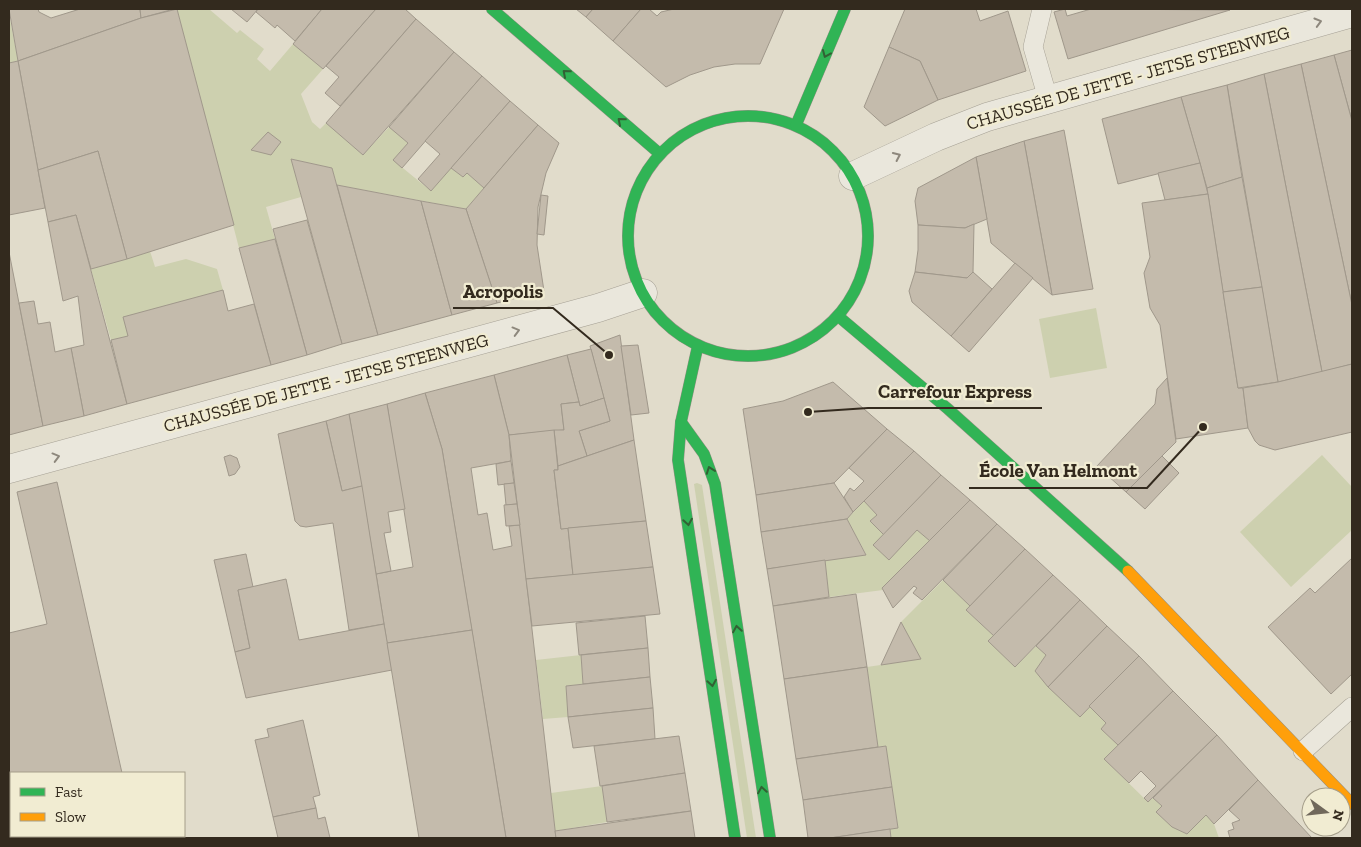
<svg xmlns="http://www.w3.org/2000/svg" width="1361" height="847" font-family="'Zilla Slab',serif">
<rect width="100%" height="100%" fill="#e1dccb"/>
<g fill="#cdd0af">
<polygon points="177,9 209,9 237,33 240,30 264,49 257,59 270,71 293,44 323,69 301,94 312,122 320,129 326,123 363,155 389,127 408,143 393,160 431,191 451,168 463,177 467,173 484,188 466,209 337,185 332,168 292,159 301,197 266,207 275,239 239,248"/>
<polygon points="9,14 18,61 9,63"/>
<polygon points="150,251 155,267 186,259 217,269 223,290 128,336 111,340 91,269"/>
<polygon points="1096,308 1107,368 1050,378 1039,319"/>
<polygon points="1322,455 1352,487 1352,530 1291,587 1240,532"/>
<polygon points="697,483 702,485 756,838 747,838 694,484"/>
<polygon points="864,501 877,515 870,521 884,535 873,545 889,560 917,530 930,541 882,588 883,590 829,597 825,560 866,554 847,519"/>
<polygon points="943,580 970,606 966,610 994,636 989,641 1015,667 1036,646 1046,655 1035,671 1079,716 1089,706 1106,723 1101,729 1118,745 1104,759 1148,802 1153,798 1162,806 1156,812 1172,827 1187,834 1206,815 1214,824 1219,838 891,838 890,829 898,827 886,746 878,747 867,667 921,659 901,622"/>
<polygon points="581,655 583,684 566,686 568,717 543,719 536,660"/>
<polygon points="602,786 607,822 555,831 551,793"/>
</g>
<g fill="#c4bbac" stroke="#a0988b">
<polygon points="9,9 38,9 39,12 51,18 80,9 140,9 141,18 18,61"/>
<polygon points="140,9 174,9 141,18"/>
<polygon points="177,9 234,225 127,259 98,151 38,170 18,61 141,18"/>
<polygon points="231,9 258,9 247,22"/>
<polygon points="258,9 322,9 295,41 277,25 275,28 256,12"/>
<polygon points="322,9 376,9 323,69 293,44"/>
<polygon points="376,9 405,9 416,19 340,106 325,93 339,77 326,66"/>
<polygon points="576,9 593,9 586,17"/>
<polygon points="593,9 641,9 613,41 586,17"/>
<polygon points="641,9 649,9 657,16 661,12 674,9 784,9 760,64 735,64 714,67 690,75 666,87 613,41"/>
<polygon points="905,9 976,9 980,21 1008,11 1026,71 938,100 920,61 889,47"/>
<polygon points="1065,9 1067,16 1091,9 1230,10 1068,59 1054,12"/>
<polygon points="416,19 454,52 363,155 326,123"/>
<polygon points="889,47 920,61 938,100 885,126 864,107"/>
<polygon points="1352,50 1352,116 1351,117 1334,55"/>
<polygon points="454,52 482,76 402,168 393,160 408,143 389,127"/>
<polygon points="1334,55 1352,121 1352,305 1301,64"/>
<polygon points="18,61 45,208 9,215 9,63"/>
<polygon points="1301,64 1352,305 1352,364 1322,372 1264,74"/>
<polygon points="1264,74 1322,372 1278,382 1227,85"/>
<polygon points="482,76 510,101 431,191 418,179 440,154 425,141"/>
<polygon points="1227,85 1242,177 1207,188 1181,97"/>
<polygon points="1181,97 1200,163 1118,184 1102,119"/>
<polygon points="510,101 538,125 484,188 467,173 463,177 451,168"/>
<polygon points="538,125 559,143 546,173 538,207 537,245 544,291 497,303 466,209"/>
<polygon points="1064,130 1093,289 1052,295 1024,141"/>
<polygon points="268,132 281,142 271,155 251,150"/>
<polygon points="1024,141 1052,295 991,243 976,157"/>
<polygon points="98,151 127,259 91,269 76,215 48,222 38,170"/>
<polygon points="976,157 987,219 965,228 918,225 915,201 918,188"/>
<polygon points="291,159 332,168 378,335 342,344"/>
<polygon points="1200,163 1208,194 1165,200 1158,173"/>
<polygon points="1242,177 1262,287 1223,292 1207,188"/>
<polygon points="337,185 421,201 452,315 378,335"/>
<polygon points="1208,194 1238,388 1243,388 1248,428 1176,439 1160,325 1150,308 1144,273 1150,257 1142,203"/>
<polygon points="541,195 548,196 544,235 537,234"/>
<polygon points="421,201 466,209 497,303 452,315"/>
<polygon points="76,215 127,404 84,416 71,348 84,345 78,296 63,301 48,222"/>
<polygon points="307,220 342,344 307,355 273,229"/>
<polygon points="974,224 973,272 967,278 915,272 918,250 918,225 965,228"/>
<polygon points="275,239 307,355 271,365 239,248"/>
<polygon points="9,252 43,426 9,435"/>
<polygon points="1015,263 1033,278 969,352 951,336"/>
<polygon points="915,272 967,278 973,272 992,289 951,336 912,302 909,291"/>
<polygon points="1262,287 1278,382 1238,388 1223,292"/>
<polygon points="223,290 228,311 254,304 271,365 127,404 111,340 128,336 123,317"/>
<polygon points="34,301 38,324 50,322 55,352 71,348 84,416 43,426 19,303"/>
<polygon points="620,335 634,440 587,456 579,431 610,421 590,346"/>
<polygon points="638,345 649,413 631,415 621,346"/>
<polygon points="591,349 604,398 580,406 567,355"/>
<polygon points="567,355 579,402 561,404 564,430 509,435 494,375"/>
<polygon points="1352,364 1352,432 1275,450 1259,445 1255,441 1248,428 1243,388 1278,382"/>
<polygon points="494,375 509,435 511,461 471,468 478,515 487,513 493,550 512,546 509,526 520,525 556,838 506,838 442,449 425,393"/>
<polygon points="1167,378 1176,442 1126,492 1097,466 1155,404 1157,389"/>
<polygon points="833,382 887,429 834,483 756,495 743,409 783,401"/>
<polygon points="425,393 442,449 472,630 387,643 376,574 413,567 387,404"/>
<polygon points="604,398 610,421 579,431 587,456 558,466 554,430 564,430 561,404 579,402 580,406"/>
<polygon points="387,404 405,509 388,512 391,532 384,533 391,571 376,574 349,414"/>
<polygon points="349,414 362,486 342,491 326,421"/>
<polygon points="326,421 342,491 362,486 384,624 349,630 333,523 306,527 300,526 295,521 278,434"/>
<polygon points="887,429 914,451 853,512 844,497 850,488 854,491 864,481 849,468"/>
<polygon points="554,430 558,470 554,470 561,529 568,528 573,575 526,579 509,435"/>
<polygon points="634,440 646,521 561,529 554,470 558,470 558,466"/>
<polygon points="914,451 941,475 884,535 870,521 877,515 864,501"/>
<polygon points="230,455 237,458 240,467 235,474 229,476 224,457"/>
<polygon points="1162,456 1179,473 1145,509 1126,492"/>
<polygon points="511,461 514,483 498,485 496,464"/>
<polygon points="941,475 970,500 930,541 917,530 889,560 873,545"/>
<polygon points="57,482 122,773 11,773 11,836 136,836 136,838 9,838 9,633 47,624 17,492"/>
<polygon points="514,483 517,504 506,505 504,484"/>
<polygon points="834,483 853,512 847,519 761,532 756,495"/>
<polygon points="970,500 997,524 922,600 913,593 917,588 914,586 893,608 882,588"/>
<polygon points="517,504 520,525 506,526 504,505"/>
<polygon points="847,519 866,555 767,569 761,532"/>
<polygon points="646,521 653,567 573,575 568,528"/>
<polygon points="997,524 1025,549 970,606 943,580"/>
<polygon points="1025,549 1053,575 994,636 966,610"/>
<polygon points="246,554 253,587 238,590 250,648 235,652 214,560"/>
<polygon points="1352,558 1352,674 1331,694 1268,627 1310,588 1315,593"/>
<polygon points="825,560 829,597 773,606 767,569"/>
<polygon points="653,567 660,614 532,626 526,579"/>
<polygon points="1053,575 1080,600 1015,667 988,641"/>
<polygon points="286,579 299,640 384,624 392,670 246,698 235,652 250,648 238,590"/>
<polygon points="856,594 867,667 784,679 773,606"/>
<polygon points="1080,600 1107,626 1048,687 1035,671 1046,655 1036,646"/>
<polygon points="645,616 648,648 579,655 576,623"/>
<polygon points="901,622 921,659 881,665"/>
<polygon points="1107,626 1139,656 1080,717 1048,687"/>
<polygon points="472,630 506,838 419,838 387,643"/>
<polygon points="648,648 650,677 583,684 581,655"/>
<polygon points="1139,656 1173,691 1118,745 1101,729 1106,723 1089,706"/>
<polygon points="867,667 878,747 796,759 784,679"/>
<polygon points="650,677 653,708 568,717 566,686"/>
<polygon points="1173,691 1217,735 1148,802 1144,798 1156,786 1141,771 1129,783 1104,759"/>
<polygon points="653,708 655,739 573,748 568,717"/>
<polygon points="303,720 320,795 313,797 316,808 273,817 255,740 269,737 267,729"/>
<polygon points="1217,735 1258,780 1214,824 1206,815 1187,834 1172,827 1156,812 1162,806 1153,798"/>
<polygon points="679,736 685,773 600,786 594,746"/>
<polygon points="886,746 892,787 803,800 796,759"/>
<polygon points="685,773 691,811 607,822 602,786"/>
<polygon points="1258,780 1312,838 1230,838 1228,831 1234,829 1232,823 1240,820 1229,810"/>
<polygon points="892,787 898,828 830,838 808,838 803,800"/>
<polygon points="316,808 318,819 325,817 330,838 278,838 273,817"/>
<polygon points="691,811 695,838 556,838 555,831"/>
<polygon points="890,829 891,838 830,838"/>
</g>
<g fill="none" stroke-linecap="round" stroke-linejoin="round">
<g stroke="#a6a195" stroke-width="20">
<g id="lane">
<polyline points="1042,9 1033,47 1048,99"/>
<polyline points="1303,751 1352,707"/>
</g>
</g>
<g stroke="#a6a195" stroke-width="29">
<g id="street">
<polyline points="853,176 936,137 987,117 1352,13"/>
<polyline points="9,469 598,308 643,293"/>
</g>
</g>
<g stroke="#959085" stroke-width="12">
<g id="fast">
<polyline points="492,9 660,154"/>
<circle cx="748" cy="236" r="120"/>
<polyline points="796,125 845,9"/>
<polyline points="838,316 948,409 1128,571"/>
<polyline points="698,345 681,422 678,460 735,838"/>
<polyline points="681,422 704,454 715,484 770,838"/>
</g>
</g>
<g stroke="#959085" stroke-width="12">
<polyline id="slow" points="1128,571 1352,804"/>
</g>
<use href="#lane" stroke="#eae7dc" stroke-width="19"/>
<use href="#street" stroke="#eae7dc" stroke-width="28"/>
<use href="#fast" stroke="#30b455" stroke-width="11"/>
<use href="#slow" stroke="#ff9f0a" stroke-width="11"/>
</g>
<defs><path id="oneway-chevron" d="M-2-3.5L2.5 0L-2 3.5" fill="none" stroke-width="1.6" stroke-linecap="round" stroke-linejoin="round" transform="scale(1.25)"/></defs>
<g stroke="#8e887d">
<use href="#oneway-chevron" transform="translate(1318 22) rotate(-16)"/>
<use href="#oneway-chevron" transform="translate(897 156) rotate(-25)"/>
<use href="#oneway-chevron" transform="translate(516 331) rotate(-15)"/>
<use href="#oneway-chevron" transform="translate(56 457) rotate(-15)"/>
</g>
<g stroke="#326134">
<use href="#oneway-chevron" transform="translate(826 54) rotate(113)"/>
<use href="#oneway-chevron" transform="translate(566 73) rotate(-139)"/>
<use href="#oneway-chevron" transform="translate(621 121) rotate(-139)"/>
<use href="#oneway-chevron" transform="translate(710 470) rotate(-110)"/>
<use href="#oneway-chevron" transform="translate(688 522) rotate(81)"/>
<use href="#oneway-chevron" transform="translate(737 629) rotate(-99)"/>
<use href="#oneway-chevron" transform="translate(712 683) rotate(81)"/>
<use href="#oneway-chevron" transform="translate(762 790) rotate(-99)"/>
</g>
<g text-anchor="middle" stroke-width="4.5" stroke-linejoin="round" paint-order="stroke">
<g font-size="18" fill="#332a1e" stroke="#f1ecd2">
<text transform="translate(1128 78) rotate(-16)" y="6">CHAUSSÉE DE JETTE - JETSE STEENWEG</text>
<text transform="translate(326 383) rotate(-15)" y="6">CHAUSSÉE DE JETTE - JETSE STEENWEG</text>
</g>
</g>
<path fill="none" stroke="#332a1e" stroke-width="2" d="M609 355L553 308H453M808 412L868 408H1042M1203 427L1147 488H969"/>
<g fill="#332a1e" stroke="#f1ecd2" stroke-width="2">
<circle cx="609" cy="355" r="5"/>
<circle cx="808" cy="412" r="5"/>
<circle cx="1203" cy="427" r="5"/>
</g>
<g font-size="19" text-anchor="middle" font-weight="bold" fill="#332a1e" stroke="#f1ecd2" stroke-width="4.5" stroke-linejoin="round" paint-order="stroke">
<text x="503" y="298">Acropolis</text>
<text x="955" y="398">Carrefour Express</text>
<text x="1058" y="477">École Van Helmont</text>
</g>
<rect width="1361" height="847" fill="none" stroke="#332a1e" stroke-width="20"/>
<rect x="10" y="772" width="175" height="65" fill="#f1ecd2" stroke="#a59e8a"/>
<rect x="20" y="788" width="25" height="8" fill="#30b455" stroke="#a59e8a"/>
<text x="55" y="797" font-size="15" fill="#332a1e">Fast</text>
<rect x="20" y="813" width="25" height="8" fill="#ff9f0a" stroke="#a59e8a"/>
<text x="55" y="822" font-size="15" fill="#332a1e">Slow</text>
<g transform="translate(1326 812) rotate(105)"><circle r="24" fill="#f1ecd2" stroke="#a59e8a"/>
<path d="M0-4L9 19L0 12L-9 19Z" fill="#70685b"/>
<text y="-8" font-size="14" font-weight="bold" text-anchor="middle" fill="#332a1e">N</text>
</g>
</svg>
